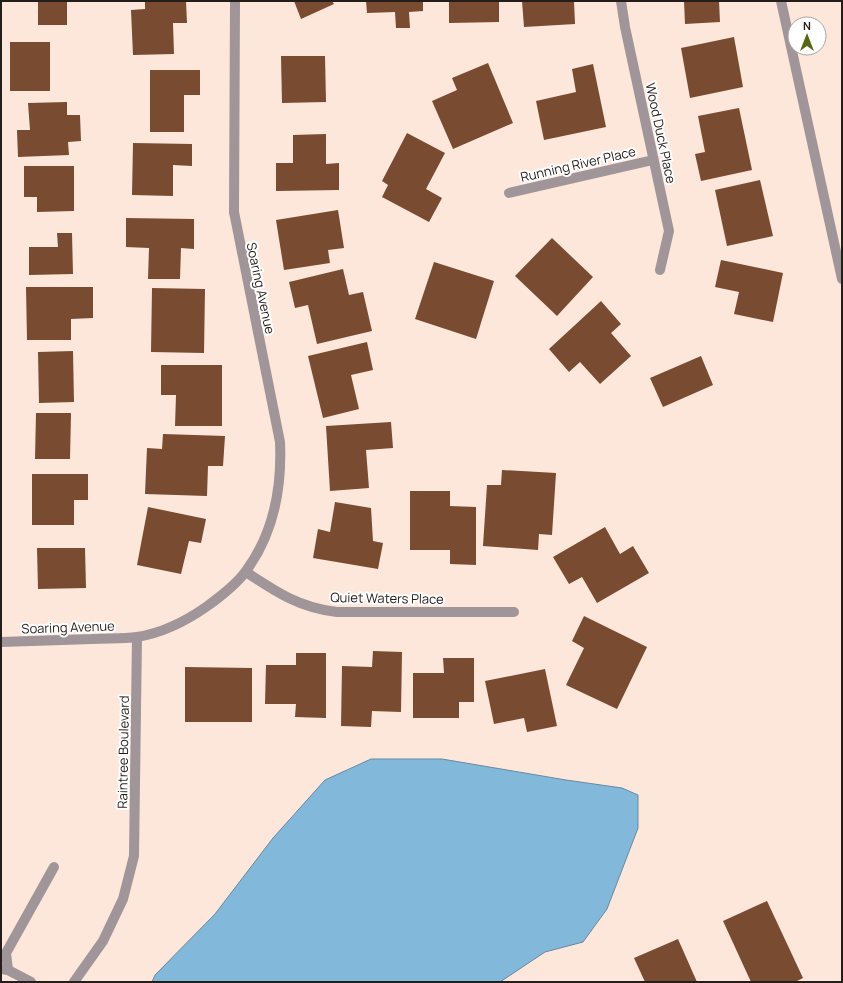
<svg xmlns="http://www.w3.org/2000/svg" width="843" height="983" font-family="Manrope,sans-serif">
<rect width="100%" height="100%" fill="#fde6da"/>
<polygon fill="#82b8da" stroke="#668aa0" points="371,759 442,759 566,780 622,788 638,795 638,828 607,909 583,942 545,952 500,982 152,982 155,975 215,914 273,838 325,780"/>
<g fill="#794b31">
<rect x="38" y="1" width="29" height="24"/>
<polygon points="145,1 186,1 187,23 173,23 174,54 133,55 131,10 145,9"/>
<polygon points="294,1 332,1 334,4 301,19"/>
<polygon points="366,1 423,1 423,11 409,12 410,28 396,28 395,12 367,13"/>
<polygon points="449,1 499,1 499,22 449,23"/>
<polygon points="522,1 574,1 575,24 524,27"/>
<polygon points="684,1 719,1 720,22 685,24"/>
<polygon points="734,37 743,87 690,98 681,48"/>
<rect x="10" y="42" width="40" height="49"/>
<polygon points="281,56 325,56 326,102 282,103"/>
<polygon points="488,63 513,123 453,149 432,101 457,90 452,78"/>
<polygon points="593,64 606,127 544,140 536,101 576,92 572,69"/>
<polygon points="150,70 200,70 200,95 184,95 184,132 150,132"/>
<polygon points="67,102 67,115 80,115 81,141 68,142 69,155 18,157 17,130 30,130 28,103"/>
<polygon points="739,108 752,170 701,181 695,154 705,152 698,116"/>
<polygon points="407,133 445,153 426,189 442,198 429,222 382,197 388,185 382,181"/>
<polygon points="326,134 326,164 339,163 339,190 276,191 276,163 293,163 293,135"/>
<polygon points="133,143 192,144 192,166 173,165 173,196 132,195"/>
<polygon points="24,166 74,166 74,211 37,212 37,197 24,197"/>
<polygon points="760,180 773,236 727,246 715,190"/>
<polygon points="338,210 344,248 328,250 330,263 284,270 276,220"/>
<polygon points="126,218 194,219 194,249 181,248 180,279 148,279 149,248 126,247"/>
<polygon points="57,233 72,233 73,274 29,275 29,247 58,247"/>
<polygon points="552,238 593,277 557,316 515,276"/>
<polygon points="721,260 783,273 773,322 734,314 739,292 715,287"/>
<polygon points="434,262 494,281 476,339 415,319"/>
<polygon points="343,269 349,295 363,292 372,331 317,344 308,305 295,308 289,282"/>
<polygon points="26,287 93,287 93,318 71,319 71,340 27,340"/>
<polygon points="152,288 205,289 204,353 151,352"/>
<polygon points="601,301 621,324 611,333 631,356 600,384 580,362 569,372 549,349"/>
<polygon points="367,342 373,370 351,375 359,409 323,418 308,356"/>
<polygon points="73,351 74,402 39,403 38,352"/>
<polygon points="701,356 713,385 663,407 650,378"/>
<polygon points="161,365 222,365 222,426 175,426 176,395 161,395"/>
<polygon points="36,413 71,413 70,459 35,459"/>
<polygon points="391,422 393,448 366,450 369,488 330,491 326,426"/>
<polygon points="163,434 225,436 223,466 208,466 207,496 145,494 147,448 162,449"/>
<polygon points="502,470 556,473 552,535 539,534 538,550 483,546 487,485 501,485"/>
<polygon points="32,474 88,474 88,500 74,500 74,525 32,525"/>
<polygon points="410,491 450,491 450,506 476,507 476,565 450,564 450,550 410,550"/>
<polygon points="335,502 371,508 373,541 383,543 378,569 313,558 318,529 330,532"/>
<polygon points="148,507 206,519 201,543 189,541 181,574 137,565"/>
<polygon points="605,527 620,554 633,546 649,573 597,603 582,577 569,584 553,557"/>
<polygon points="37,548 85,548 86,588 38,589"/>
<polygon points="584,616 647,647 617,709 566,685 584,648 572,641"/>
<polygon points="373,651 402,652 401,712 372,711 371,727 341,726 342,666 372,667"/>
<polygon points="296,653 326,653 326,718 295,717 296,704 265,704 266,665 296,665"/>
<polygon points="443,658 474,658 474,702 459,702 459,718 413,718 413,673 444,673"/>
<polygon points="185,667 252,668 252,722 185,722"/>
<polygon points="545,669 557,726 527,732 524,718 494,724 485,681"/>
<polygon points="767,901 803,978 795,982 751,982 723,921"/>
<polygon points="678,939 697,982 645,982 634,958"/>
</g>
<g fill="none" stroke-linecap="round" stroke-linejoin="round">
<g stroke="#a09598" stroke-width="10">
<polyline points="621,1 625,27 669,231 660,270"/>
<polyline points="781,1 842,279"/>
<polyline points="509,193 653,160"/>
<path d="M246 572C276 592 300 608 337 612H514"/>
<path d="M1 642C31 641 62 640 92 639 107 638 122 639 137 637 162 633 186 621 206 607 220 597 236 585 246 571 274 533 282 487 280 442L234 212 235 1"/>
<polyline points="2,969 8,970 31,982"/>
<polyline points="8,970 6,953 54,867"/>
<polyline points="74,982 103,941 123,899 134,856 137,637"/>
</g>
</g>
<g text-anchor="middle" stroke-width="4" stroke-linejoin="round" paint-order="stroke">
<g font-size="13" fill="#251d19" stroke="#fff">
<text transform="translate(661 133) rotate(78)" y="5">Wood Duck Place</text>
<text transform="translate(578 164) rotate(-13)" y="5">Running River Place</text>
<text transform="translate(261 288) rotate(78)" y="5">Soaring Avenue</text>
<text transform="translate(387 598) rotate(1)" y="5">Quiet Waters Place</text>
<text transform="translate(68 627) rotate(-2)" y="5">Soaring Avenue</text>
<text transform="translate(123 752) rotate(-89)" y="5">Raintree Boulevard</text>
</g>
</g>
<rect width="843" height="983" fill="none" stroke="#251d19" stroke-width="4"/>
<g transform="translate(807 36)"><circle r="19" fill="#ffffff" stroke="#a8a5a3"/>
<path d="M0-3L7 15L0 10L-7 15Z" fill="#566712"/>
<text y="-6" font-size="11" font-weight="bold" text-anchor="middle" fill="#251d19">N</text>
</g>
</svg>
